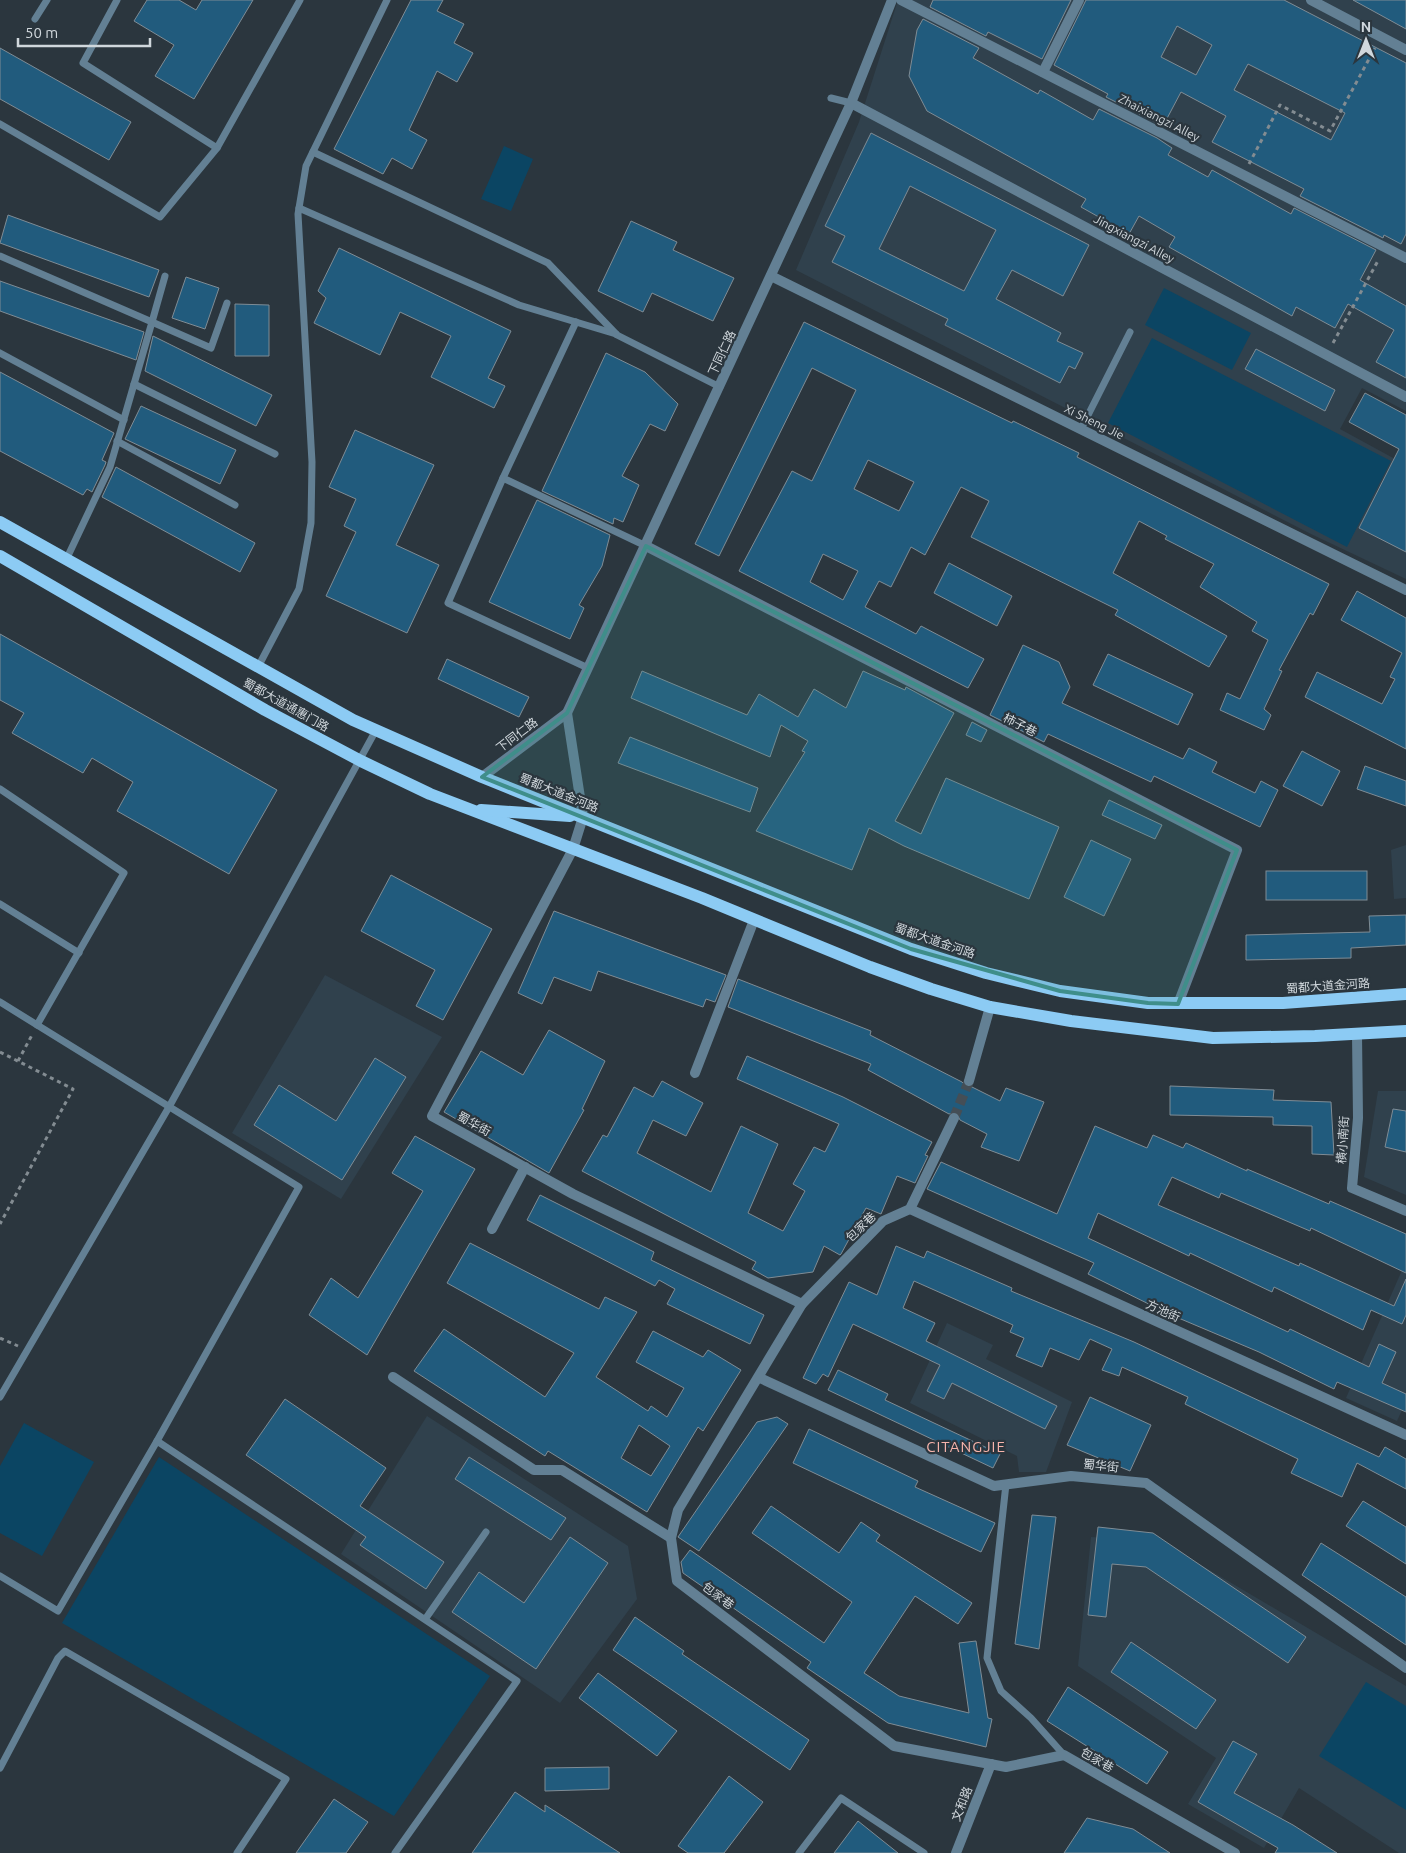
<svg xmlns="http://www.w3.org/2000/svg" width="1406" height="1853" font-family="Ubuntu,'Noto Sans SC',sans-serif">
<rect width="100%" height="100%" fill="#2b363e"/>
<g fill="#30414d">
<polygon points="898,0 1406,0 1406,411 1362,388 1340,429 1406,465 1406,579 1311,534 796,270 859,122"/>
<polygon points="1406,845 1406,898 1394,899 1391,850"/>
<polygon points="325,975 442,1037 341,1199 232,1133"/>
<polygon points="1378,1091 1406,1091 1406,1195 1364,1177"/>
<polygon points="1406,1261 1406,1401 1397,1421 1346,1398"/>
<polygon points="947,1323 993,1345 986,1359 1072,1402 1046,1472 1019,1472 1017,1456 910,1403"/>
<polygon points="427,1416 628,1546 637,1599 560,1703 341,1554"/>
<polygon points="1091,1537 1162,1542 1406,1686 1406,1853 1399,1853 1299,1788 1264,1848 1188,1804 1216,1758 1078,1666"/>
</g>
<g fill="#0b4563">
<polygon points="504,146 533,159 511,211 481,199"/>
<polygon points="1164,288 1251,333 1232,370 1145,325"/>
<polygon points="1152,338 1391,461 1347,547 1108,423"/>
<polygon points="24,1423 94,1462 42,1556 0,1533 0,1466"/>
<polygon points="159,1457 490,1676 394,1816 62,1623"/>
<polygon points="1366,1682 1406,1706 1406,1810 1319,1756"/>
</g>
<g fill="#215b7d" stroke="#7f8c95" fill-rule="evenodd">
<polygon points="147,0 179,0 196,10 202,0 253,0 194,99 155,76 174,45 134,21"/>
<polygon points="411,0 443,0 437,11 464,24 454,43 473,53 457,82 437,71 409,130 427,140 412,169 392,158 383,174 334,149"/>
<polygon points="933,0 1071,0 1042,59 988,32 986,36 930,7"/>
<path d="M1086 0H1284L1406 63V234L1401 244 1384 235 1383 238 1300 196 1304 189 1212 142 1226 116 1181 92 1163 126 1106 97 1108 94 1054 65ZM1177 26 1212 45 1196 75 1161 57ZM1248 64 1345 113 1331 140 1234 90Z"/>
<polygon points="1353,0 1406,0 1406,29"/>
<polygon points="923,19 979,48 973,58 1038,94 1040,90 1093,120 1099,109 1157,138 1172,148 1168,155 1208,177 1212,170 1291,214 1294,208 1376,250 1360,280 1406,306 1406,378 1376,362 1394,330 1348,304 1335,328 1296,307 1292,316 1169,247 1175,237 1139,216 1129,234 1081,207 1086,199 927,111 909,76 917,30"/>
<polygon points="0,48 131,122 109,160 0,99"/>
<path d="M871 133 1089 245 1063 296 1012 270 996 299 1061 333 1057 341 1083 353 1075 369 1069 366 1060 383 945 325 948 319 832 262 845 236 825 226ZM910 186 996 230 964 291 879 249Z"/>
<polygon points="8,215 159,270 149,297 0,243"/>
<polygon points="631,221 677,242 673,250 734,278 713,321 652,293 643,312 598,291"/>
<polygon points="339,248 511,331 488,378 505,386 494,408 431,377 451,336 400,312 380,355 314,323 326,298 318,291"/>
<polygon points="186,277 219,288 205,329 172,318"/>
<polygon points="0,281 144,332 136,360 0,311"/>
<polygon points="235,304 269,305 269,356 235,356"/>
<path d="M804 322 1012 423 1013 421 1079 453 1077 457 1329 584 1313 615 1310 613 1279 670 1282 671 1264 709 1271 715 1264 730 1220 710 1227 693 1240 699 1268 640 1252 631 1257 622 1200 587 1214 564 1165 539 1167 536 1139 521 1113 573 1227 636 1209 667 1115 615 1118 610 971 537 989 501 961 487 925 555 911 547 891 587 879 581 865 607 916 634 921 626 984 659 968 688 739 571 792 471 812 481 856 390 812 368 719 556 695 544ZM868 460 914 482 899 511 854 489ZM823 554 858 571 843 600 810 582Z"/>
<polygon points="153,336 272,395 256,426 145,371"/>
<polygon points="1256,349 1335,390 1325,411 1245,369"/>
<polygon points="606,353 645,372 678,404 665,431 650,424 622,476 639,485 623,522 614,518 613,524 542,491"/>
<polygon points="0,372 114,433 102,460 106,462 105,465 92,492 87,489 83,495 0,451"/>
<polygon points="1365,393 1406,415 1406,552 1359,528 1399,449 1349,422"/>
<polygon points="141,406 236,450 220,484 125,439"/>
<polygon points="355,430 434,465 396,545 439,565 407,633 326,596 356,532 344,526 356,499 329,487"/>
<polygon points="116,467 255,543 240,572 102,497"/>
<polygon points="537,500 610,535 602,566 579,605 584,608 570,639 489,602"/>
<polygon points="949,563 1012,596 997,626 934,593"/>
<polygon points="1357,591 1406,618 1406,749 1305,697 1317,672 1382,704 1395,679 1390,677 1402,653 1341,620"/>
<polygon points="0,634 277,790 229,874 117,811 133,782 92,758 83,773 12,733 24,713 0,700"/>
<polygon points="1023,645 1059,662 1070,687 1062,703 1183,759 1189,748 1217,762 1212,772 1255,793 1261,781 1278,790 1260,827 1154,776 1151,782 1048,734 1044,742 990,715"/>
<polygon points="1108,654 1193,694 1178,725 1093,685"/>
<polygon points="447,659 529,697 519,717 438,679"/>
<polygon points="642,671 747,715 759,694 798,717 814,689 846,708 863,671 905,690 906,687 954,713 895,821 921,834 946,778 1059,827 1029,899 904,846 869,828 852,870 756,831 805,752 802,751 808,741 781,725 770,757 631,698"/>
<polygon points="972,722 987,730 981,742 966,735"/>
<polygon points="630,737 758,788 750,812 618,763"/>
<polygon points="1302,751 1340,771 1322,806 1283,786"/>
<polygon points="1365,766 1406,781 1406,806 1357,789"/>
<polygon points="1109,800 1162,825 1155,839 1102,815"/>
<polygon points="1091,840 1131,859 1104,916 1064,897"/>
<rect x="1266" y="871" width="101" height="29"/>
<polygon points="391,875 492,929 443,1020 416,1006 435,970 361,931"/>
<polygon points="554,911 726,975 715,1002 706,999 703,1007 598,971 591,991 554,977 542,1004 518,993"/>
<polygon points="1406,915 1406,945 1351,948 1351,958 1246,960 1246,935 1370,932 1369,916"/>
<polygon points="738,979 871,1031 870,1035 962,1082 967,1087 972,1087 1000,1101 1006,1088 1044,1102 1019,1161 981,1147 987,1134 960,1120 957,1112 949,1114 868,1070 871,1064 728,1007"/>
<polygon points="549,1030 605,1061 582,1109 584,1110 549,1173 444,1112 481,1051 523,1075"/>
<polygon points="747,1056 843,1097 932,1142 925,1155 928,1156 915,1183 897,1176 881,1214 866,1208 841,1254 840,1255 824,1246 813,1272 768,1278 752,1269 756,1262 582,1171 603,1135 607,1137 634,1087 653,1097 662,1081 703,1103 686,1136 653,1120 637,1153 711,1192 741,1126 778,1144 748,1213 783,1231 805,1191 793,1184 814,1147 825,1152 839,1124 737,1079"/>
<polygon points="375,1058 406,1077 342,1180 254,1125 279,1085 336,1121"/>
<polygon points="1170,1086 1274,1090 1273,1100 1331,1102 1334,1155 1312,1154 1312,1126 1273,1125 1273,1117 1170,1115"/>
<polygon points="1393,1109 1406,1111 1406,1152 1385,1147"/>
<polygon points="1095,1126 1147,1148 1153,1135 1183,1148 1186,1143 1247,1171 1247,1169 1329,1204 1330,1201 1406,1234 1406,1273 1311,1228 1310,1231 1221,1193 1219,1198 1172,1177 1158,1205 1299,1266 1300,1263 1394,1306 1406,1279 1406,1315 1402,1324 1371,1310 1363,1330 1274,1287 1272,1292 1190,1253 1189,1256 1098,1213 1088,1238 1288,1332 1290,1329 1369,1367 1379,1344 1396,1352 1382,1383 1406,1394 1406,1412 1337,1382 1334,1389 1259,1352 1169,1314 1088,1274 1094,1263 927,1189 941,1162 1057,1214"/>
<polygon points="415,1136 475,1169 367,1355 309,1315 331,1278 358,1298 423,1191 392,1173"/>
<polygon points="540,1195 654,1252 651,1260 764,1315 750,1344 667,1304 675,1289 659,1280 655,1286 527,1220"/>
<path d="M470 1243 599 1309 605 1297 637 1312 596 1377 648 1411 651 1406 667 1417 684 1388 636 1362 653 1331 703 1357 708 1350 741 1370 703 1431 698 1427 647 1512 548 1451 545 1456 414 1371 444 1329 545 1397 574 1353 447 1283ZM639 1425 670 1446 651 1476 621 1458Z"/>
<polygon points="896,1246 924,1258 927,1251 1012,1288 1011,1291 1134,1342 1379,1457 1385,1447 1406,1459 1406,1489 1357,1463 1342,1497 1291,1473 1298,1459 1185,1404 1188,1397 1122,1367 1119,1376 1102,1370 1112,1349 1090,1339 1079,1360 1050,1348 1042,1367 1016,1356 1024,1338 1010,1332 1013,1325 914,1281 903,1308 935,1323 926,1341 1057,1406 1045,1429 952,1383 944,1399 927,1391 940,1365 853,1324 828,1377 823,1374 816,1384 803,1378 849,1282 877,1295"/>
<polygon points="838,1370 888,1394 885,1400 1000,1454 993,1468 828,1390"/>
<polygon points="1090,1397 1151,1425 1130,1471 1067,1445"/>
<polygon points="285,1399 386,1468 360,1506 444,1562 426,1589 360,1545 366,1537 246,1455"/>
<polygon points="777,1417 788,1424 699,1551 678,1537 757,1422"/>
<polygon points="809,1429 918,1481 915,1487 995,1523 981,1552 793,1463"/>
<polygon points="469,1457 566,1518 551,1540 455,1479"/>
<polygon points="1363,1501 1406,1527 1406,1564 1346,1526"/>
<polygon points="771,1506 839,1553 861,1522 880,1535 876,1541 972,1603 958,1624 915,1596 864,1673 899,1696 969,1713 959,1643 976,1641 988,1718 992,1719 986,1747 888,1723 807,1668 811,1662 683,1573 681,1562 690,1550 824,1643 852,1602 752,1533"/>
<polygon points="1032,1515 1056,1517 1039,1649 1015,1644"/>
<polygon points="1098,1527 1153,1533 1306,1637 1288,1663 1146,1567 1112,1564 1106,1617 1088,1615"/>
<polygon points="570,1537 608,1563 536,1669 452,1612 479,1572 524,1603"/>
<polygon points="1321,1543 1406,1597 1406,1645 1302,1575"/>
<polygon points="635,1617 684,1651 682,1654 809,1740 790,1770 613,1650"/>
<polygon points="1131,1642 1216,1700 1196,1729 1111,1672"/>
<polygon points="598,1673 677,1731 657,1756 579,1698"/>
<polygon points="1068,1687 1168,1752 1147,1784 1047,1721"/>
<polygon points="1233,1741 1257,1754 1234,1793 1293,1825 1337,1853 1275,1853 1278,1848 1198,1802"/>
<polygon points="609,1767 609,1789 545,1791 545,1768"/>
<polygon points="729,1776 763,1802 724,1853 688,1853 678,1846"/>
<polygon points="515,1792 545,1812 545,1805 620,1853 472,1853"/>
<polygon points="334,1799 368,1822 346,1853 296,1853"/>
<polygon points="1087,1818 1133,1829 1170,1853 1064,1853"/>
<polygon points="858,1821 898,1853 834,1853"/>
</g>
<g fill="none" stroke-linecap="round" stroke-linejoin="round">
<polyline stroke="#444e56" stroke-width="10" stroke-dasharray="10 5" stroke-linecap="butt" points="954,1118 969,1081"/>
<g stroke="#838c92" stroke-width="3" stroke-dasharray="4 4" stroke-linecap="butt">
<polyline points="1249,164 1280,105 1330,131 1375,48"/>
<polyline points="1333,343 1379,259"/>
<polyline points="0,1052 73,1089 0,1224"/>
<polyline points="18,1061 32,1035"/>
<polyline points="0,1338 18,1346"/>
</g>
<g stroke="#638094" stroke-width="7">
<polyline points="117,0 83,63 217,148 300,0"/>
<polyline points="35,19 47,0"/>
<polyline points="831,98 851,103"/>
<polyline points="0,124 160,217 217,148"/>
<polyline points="313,152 548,263 617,335 720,387"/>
<polyline points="299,208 519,305 616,334"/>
<polyline points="0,256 152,322 110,467 66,560"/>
<polyline points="165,276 152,322 211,348 227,303"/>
<polyline points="576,322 503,478 646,546"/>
<polyline points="0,353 124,420"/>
<polyline points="134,384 275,454"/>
<polyline points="1081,429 1130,332"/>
<polyline points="117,441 235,505"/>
<polyline points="503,478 448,603 588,668"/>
<polyline points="258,667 299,589 311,523 312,462 298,214 306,166 387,0"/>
<polyline points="0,789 124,873 37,1025"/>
<polyline points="0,904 79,953"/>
<polyline points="0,1002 299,1187 157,1441 58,1611 0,1576"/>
<polyline points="0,1397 169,1107 376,730"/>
<polyline points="157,1441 517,1681 395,1853"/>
<polyline points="1006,1484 987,1658 1001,1691 1031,1718 1064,1755"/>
<polyline points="426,1618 486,1532"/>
<polyline points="0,1768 58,1658 65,1651 286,1779 237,1853"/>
<polyline points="799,1853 841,1798 924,1853"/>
</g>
<g stroke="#638094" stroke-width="10">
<polyline points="901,0 1406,258"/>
<polyline points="1311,0 1406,50"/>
<polyline points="1043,72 1079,0"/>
<polyline points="851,103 1406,397"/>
</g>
<g stroke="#638094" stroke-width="10">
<polyline points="771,276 1406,590"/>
<polyline points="646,546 1237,850 1178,1004"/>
<polyline points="583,817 573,849 432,1116 573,1194 802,1304"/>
<polyline points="1357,1034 1358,1118 1352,1188 1406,1211"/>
<polyline points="695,1073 754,920"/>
<polyline points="969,1081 990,1007"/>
<polyline points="954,1118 910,1209 883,1221 802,1304 678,1510 671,1538 677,1581 894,1746 1006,1767 1064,1755 1235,1853"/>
<polyline points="910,1209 1406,1435"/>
<polyline points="492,1229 525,1167"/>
<polyline points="393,1377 534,1470 562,1470 671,1538"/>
<polyline points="760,1378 994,1486 1071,1476 1146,1483 1406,1668"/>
<polyline points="956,1853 991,1764"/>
</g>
<g stroke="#638094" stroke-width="10">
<polyline points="567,713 583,817"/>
<polyline points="482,777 567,713 851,103 892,0"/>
</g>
<g stroke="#8ccbf4" stroke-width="12">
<polyline points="0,522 353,720 482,777 911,949 986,973 1060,991 1148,1003 1283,1003 1406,994"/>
<polyline points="0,556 265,710 361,761 430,794 702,898 870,967 931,989 990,1007 1071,1021 1213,1038 1315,1036 1406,1031"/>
<polyline points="481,810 570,816"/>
</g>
</g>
<path fill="#3f8e8a" fill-opacity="0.2" stroke="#3f8e8a" stroke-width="4" stroke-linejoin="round" d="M646 546 1237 850 1178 1004 1148 1003 1060 991 911 949 482 777 567 713Z"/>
<g text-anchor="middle" stroke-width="4.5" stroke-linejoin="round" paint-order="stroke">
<g font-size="12" fill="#d0d7dc" stroke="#2b363e">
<text transform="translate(1159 118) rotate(27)" y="4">Zhaixiangzi Alley</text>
<text transform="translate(1134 239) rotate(28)" y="4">Jingxiangzi Alley</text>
<text transform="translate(722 353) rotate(-65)" y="4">下同仁路</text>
<text transform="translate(1094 422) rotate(26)" y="4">Xi Sheng Jie</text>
<text transform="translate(286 705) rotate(29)" y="4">蜀都大道通惠门路</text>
<text transform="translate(1020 725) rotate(27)" y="4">柿子巷</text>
<text transform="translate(517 735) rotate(-37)" y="4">下同仁路</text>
<text transform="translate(559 793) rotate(22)" y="4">蜀都大道金河路</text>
<text transform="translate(935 941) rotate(19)" y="4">蜀都大道金河路</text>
<text transform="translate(1328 986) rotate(-4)" y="4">蜀都大道金河路</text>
<text transform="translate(474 1124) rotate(29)" y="4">蜀华街</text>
<text transform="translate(1343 1140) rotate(-86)" y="4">横小南街</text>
<text transform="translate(861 1227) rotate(-44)" y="4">包家巷</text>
<text transform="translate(1163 1311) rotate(24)" y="4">方池街</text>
<text transform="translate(1101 1466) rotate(6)" y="4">蜀华街</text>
<text transform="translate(718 1596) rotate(37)" y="4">包家巷</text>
<text transform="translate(1097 1760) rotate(30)" y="4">包家巷</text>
<text transform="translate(962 1804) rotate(-69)" y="4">文和路</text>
</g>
<g font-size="15" letter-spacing="1" fill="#f7b4ab" stroke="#2b363e">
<text x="966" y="1452">CITANGJIE</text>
</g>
</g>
<g transform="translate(1366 40)" stroke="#2b363e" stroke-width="4" paint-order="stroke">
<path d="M0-4L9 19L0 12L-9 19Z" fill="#d0d7dc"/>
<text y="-8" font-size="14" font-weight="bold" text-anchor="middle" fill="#d0d7dc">N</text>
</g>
<path d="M18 38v8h132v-8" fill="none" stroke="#d0d7dc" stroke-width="2.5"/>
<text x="25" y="38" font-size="15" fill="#d0d7dc" stroke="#2b363e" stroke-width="4" paint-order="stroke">50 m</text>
</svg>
